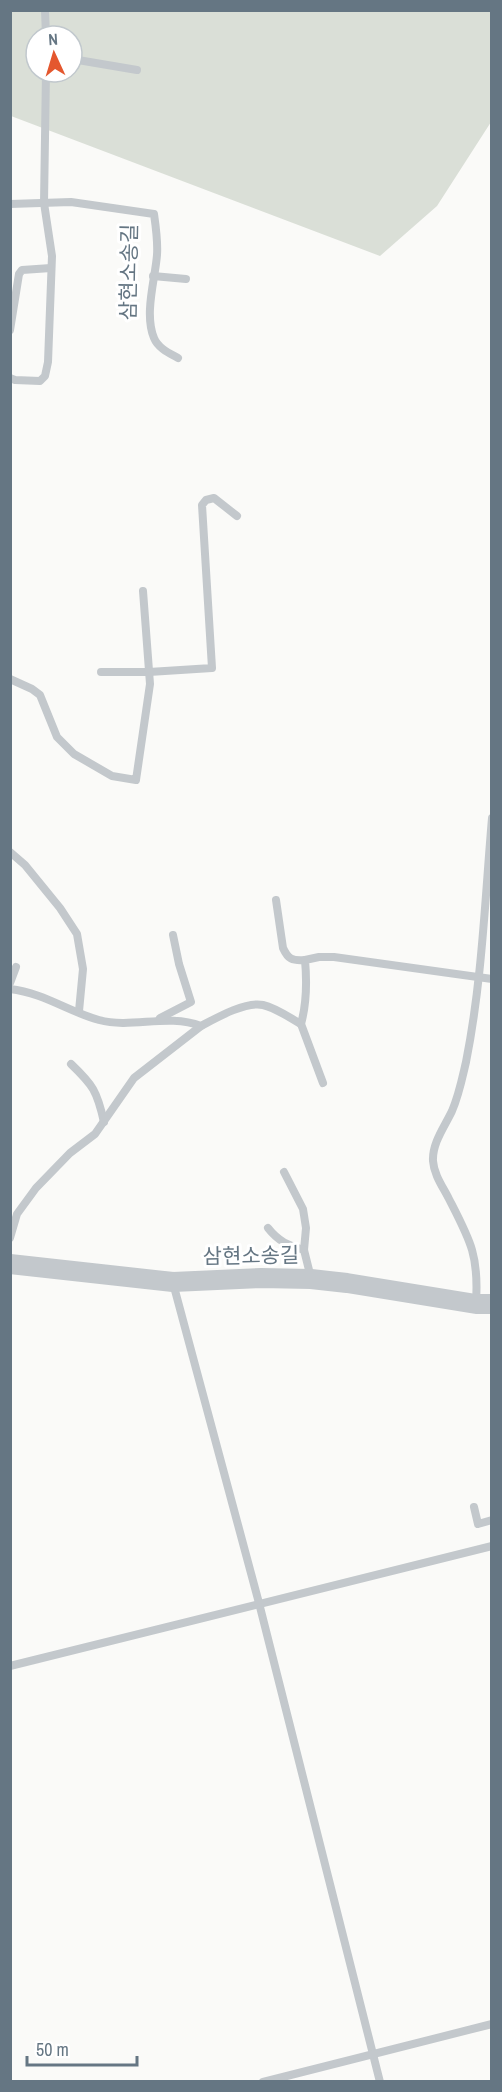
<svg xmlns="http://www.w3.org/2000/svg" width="502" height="2092" font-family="'Archivo Narrow','Noto Sans KR',sans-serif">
<rect width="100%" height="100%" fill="#fafaf8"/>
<path fill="#dadfd7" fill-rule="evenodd" d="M10 11H491V122L437 206 380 256 11 116ZM36 36H72V72H36Z"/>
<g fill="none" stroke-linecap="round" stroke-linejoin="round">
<g stroke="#c3c8cc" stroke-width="8">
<polyline points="45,10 46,36"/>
<polyline points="72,59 137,70"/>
<path d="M10 204 71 202 154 214C156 228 158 241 157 255 155 280 144 314 154 338 158 348 169 353 178 358"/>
<polyline points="153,276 186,279"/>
<polyline points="10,330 19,274 22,270 51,268"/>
<polyline points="10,378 15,380 40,381 45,376 48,362 52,256 44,203 46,72"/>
<polyline points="101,672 149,672 212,668 202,505 206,500 214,498 237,516"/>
<polyline points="10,679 32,689 40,695 57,737 74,754 112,776 136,780 150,684 143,591"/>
<polyline points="10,852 25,865 60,908 77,934 83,969 79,1011"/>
<path d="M276 900 283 948C288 959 292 961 305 960"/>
<polyline points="10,983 16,967"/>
<path d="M10 989C44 993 69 1012 99 1020 133 1029 167 1013 201 1026 216 1018 246 1001 263 1005 276 1008 290 1018 301 1024 307 1002 307 982 305 960L319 957H334L492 979"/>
<polyline points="160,1018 191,1002 179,964 173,935"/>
<polyline points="301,1024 323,1083"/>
<path d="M71 1064C93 1085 97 1091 104 1122"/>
<polyline points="284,1172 303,1209 306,1228 304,1250 311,1278"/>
<path d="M268 1228C279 1242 288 1245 304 1250"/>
<polyline points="10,1238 17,1214 36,1188 70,1153 95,1134 134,1078 201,1026"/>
<polyline points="173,1283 259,1603 380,2082"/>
<path d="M476 1302C479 1255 470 1240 449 1199 443 1187 434 1175 433 1161 432 1143 445 1126 452 1111 459 1095 462 1079 466 1062 482 982 485 899 492 818"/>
<polyline points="474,1507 478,1524 492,1520"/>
<polyline points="10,1666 492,1546"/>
<polyline points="263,2082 492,2024"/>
</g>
<polyline stroke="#c3c8cc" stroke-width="20" points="10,1264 173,1282 261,1278 311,1279 347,1283 476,1304 492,1304"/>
</g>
<g text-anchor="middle" stroke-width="6" stroke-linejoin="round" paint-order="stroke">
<g font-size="21" fill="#657683" stroke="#fff">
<text transform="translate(129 272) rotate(-89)" y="7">삼현소송길</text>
<text transform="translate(251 1256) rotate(-1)" y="7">삼현소송길</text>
</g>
</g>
<rect width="502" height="2092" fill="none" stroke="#657683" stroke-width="24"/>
<g transform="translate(54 54) rotate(356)"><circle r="28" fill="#ffffff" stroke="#c1c8cd" stroke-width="1.5"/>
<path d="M0-4.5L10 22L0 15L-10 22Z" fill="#e4572e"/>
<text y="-9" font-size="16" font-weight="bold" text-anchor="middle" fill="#657683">N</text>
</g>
<path d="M27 2056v9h110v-9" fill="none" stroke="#657683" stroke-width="3"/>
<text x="36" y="2056" font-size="18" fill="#657683" stroke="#ffffff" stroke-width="4.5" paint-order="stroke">50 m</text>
</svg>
